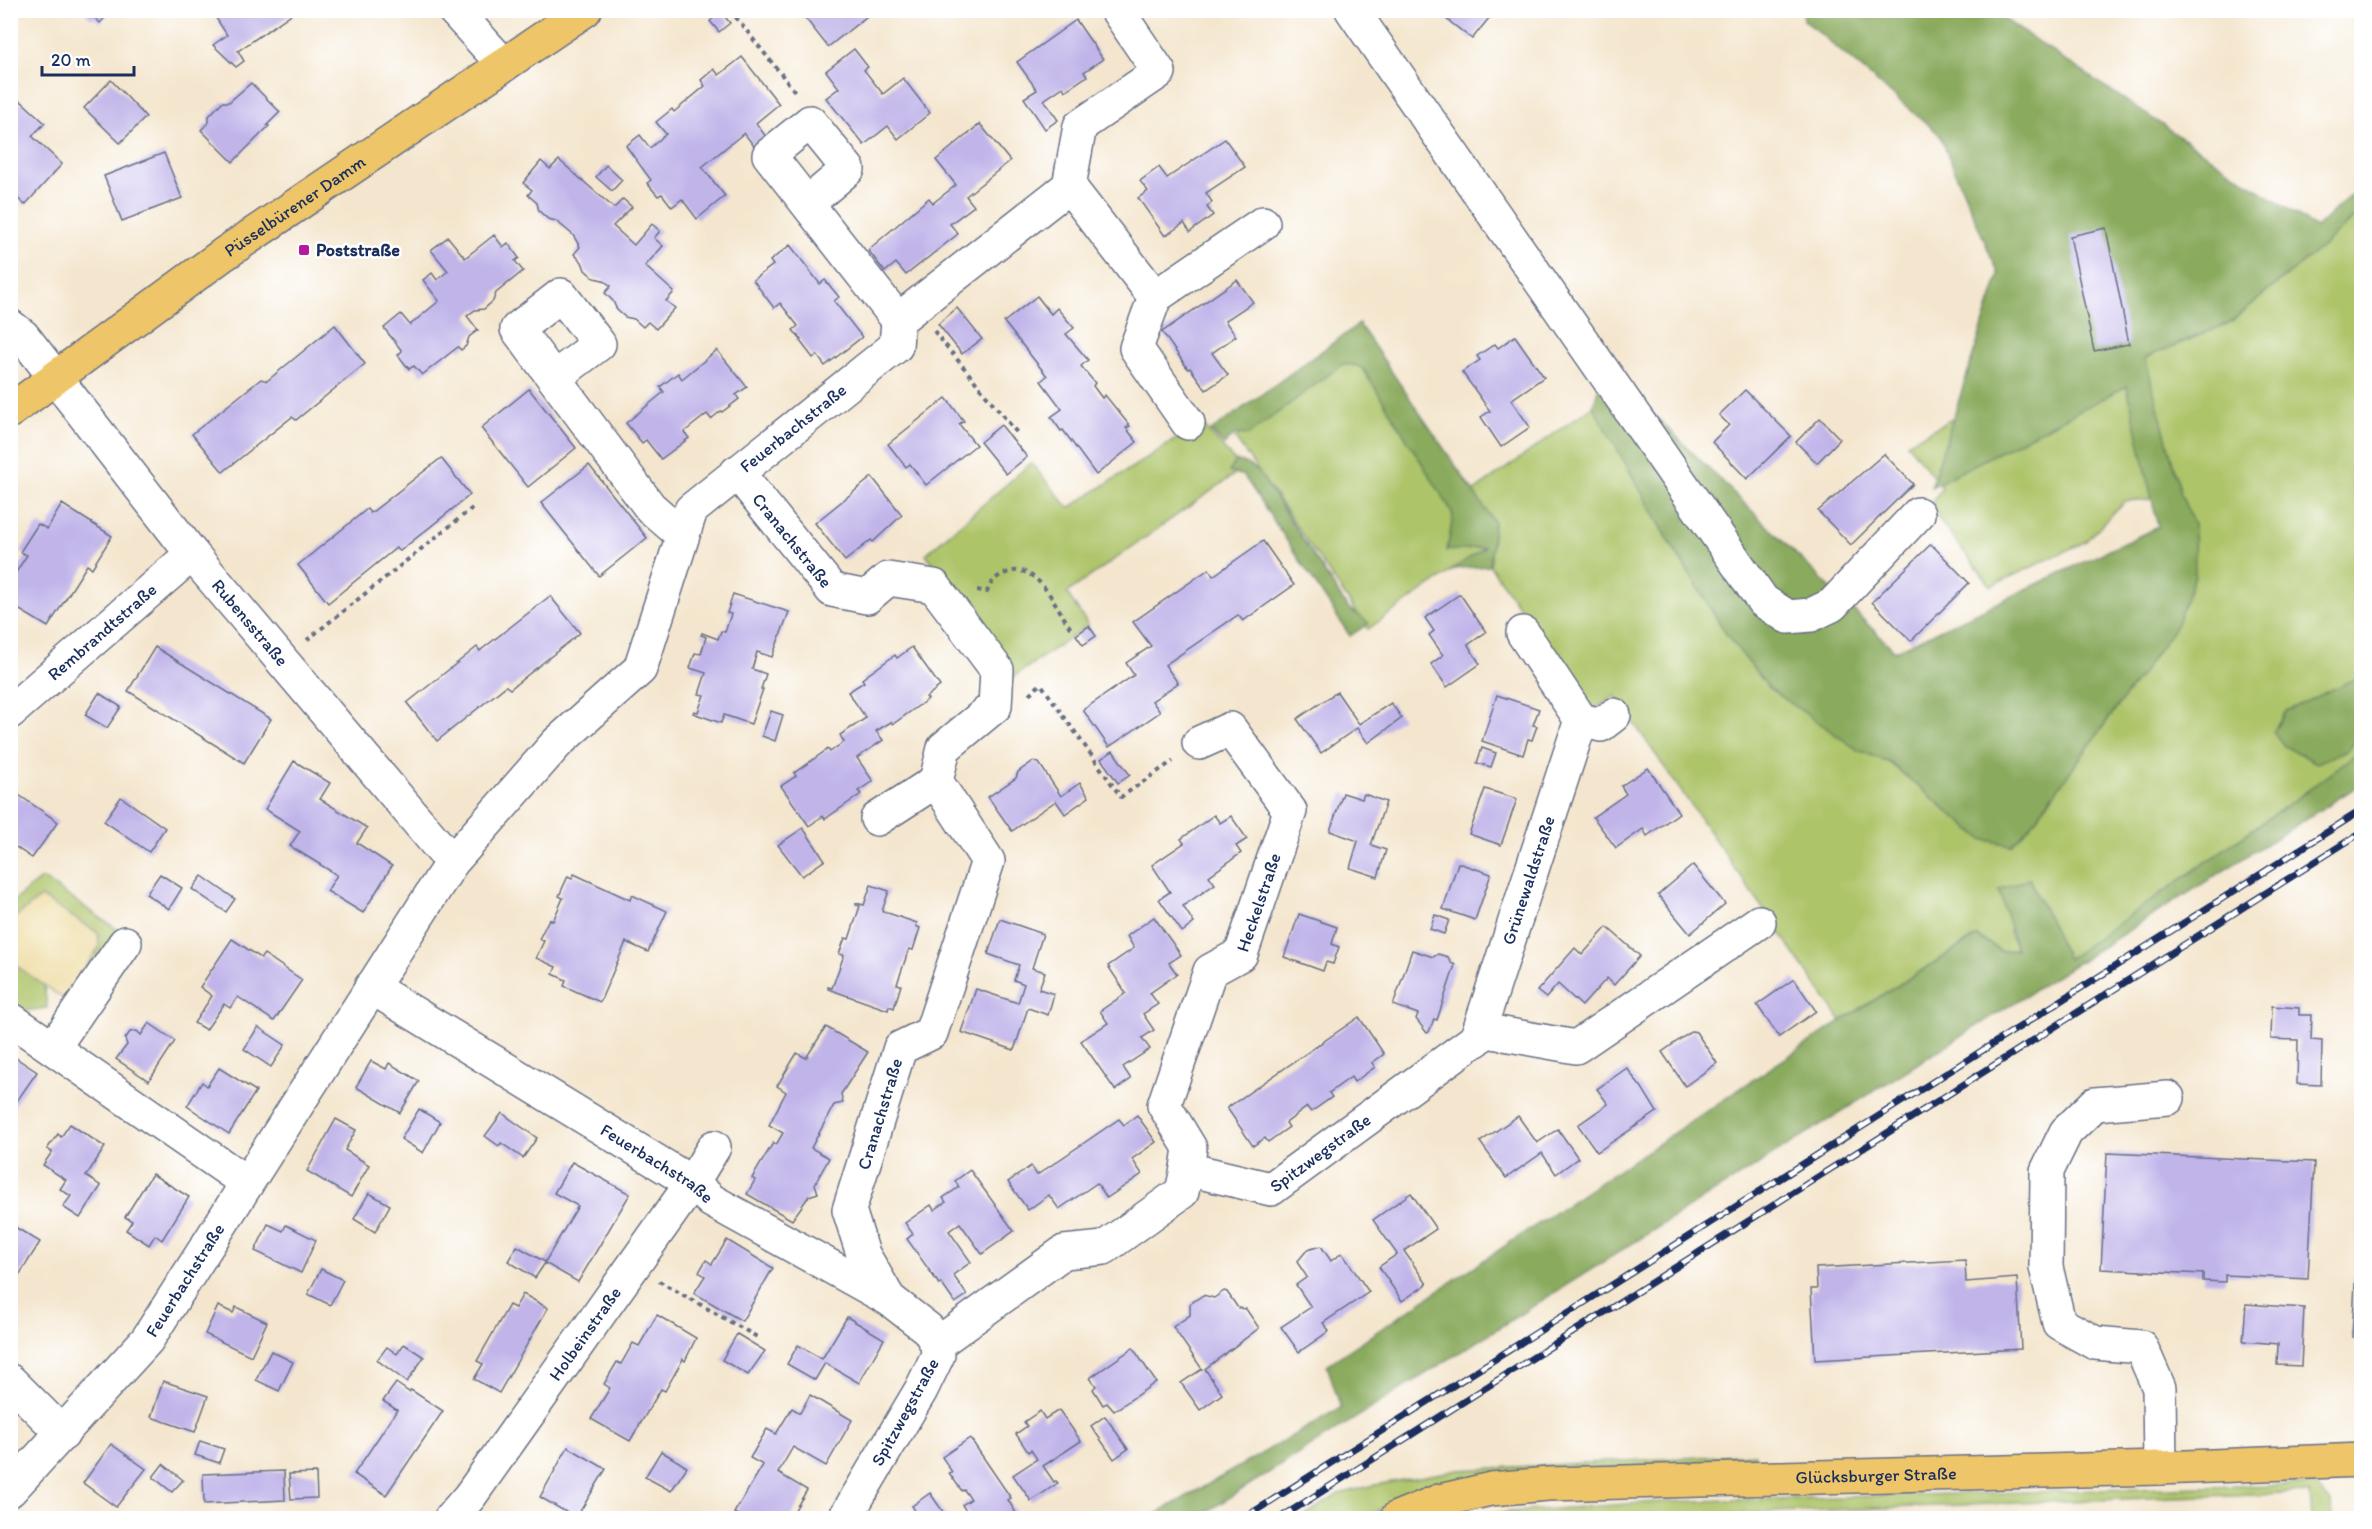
<svg xmlns="http://www.w3.org/2000/svg" width="2372" height="1529" font-family="Itim,sans-serif">
<rect width="100%" height="100%" fill="#fff"/>
<filter id="ink" filterUnits="userSpaceOnUse"><feTurbulence type="fractalNoise" baseFrequency=".0167" numOctaves="2"/><feDisplacementMap in="SourceGraphic" scale="12" xChannelSelector="R" yChannelSelector="G"/><feConvolveMatrix kernelMatrix="1 2 1 2 8 2 1 2 1" color-interpolation-filters="sRGB"/></filter>
<filter id="wash" filterUnits="userSpaceOnUse"><feTurbulence type="fractalNoise" baseFrequency=".008" numOctaves="4" result="noise"/><feDisplacementMap in="SourceGraphic" scale="24" xChannelSelector="R" yChannelSelector="G"/><feGaussianBlur stdDeviation="1.35" result="paint"/><feColorMatrix in="noise" values="0 0 0 0 0 0 0 0 0 0 0 0 0 0 0 0 0 1.4 0 .05"/><feComposite in="paint" operator="in"/></filter>
<g filter="url(#wash)">
<rect width="100%" height="100%" fill="#f4e6ce"/>
<g fill="#adc469" stroke="#647a64" stroke-width="1.5">
<polygon points="2361,211 2361,750 2310,789 2068,959 2029,879 2009,932 2016,949 2002,952 1977,936 1841,1021 1615,696 1592,711 1490,566 1494,522 1473,492 1593,406 1671,544 1727,635 1769,688 1858,749 1890,763 1982,839 2011,845 2030,827 2116,709 2182,497 2125,501 2085,542 1991,586 1929,507 1942,488 1907,443 2054,364 2229,323 2328,242"/>
<polygon points="1353,356 1486,547 1368,629 1235,438"/>
<polygon points="1201,423 1242,469 1067,593 1088,625 1012,678 926,554 1031,463 1069,508"/>
<polygon points="42,878 121,932 68,1002 69,992 99,947 41,897 11,921 11,903"/>
<polygon points="10,962 44,985 47,1008 14,1012 11,1009"/>
<polygon points="1755,1454 1750,1462 1560,1469 1464,1478 1425,1488 1364,1518 1300,1518 1339,1494 1375,1485 1458,1470"/>
<polygon points="2315,1484 2331,1503 2332,1518 2312,1518 2310,1492 1617,1518 1457,1518 1497,1513 1659,1502"/>
</g>
<g fill="#8aaa5d" stroke="#526c5e" stroke-width="1.5">
<polygon points="1803,11 1992,11 2316,228 2361,185 2361,211 2328,242 2229,323 2145,358 2182,497 2194,524 2195,576 2176,626 2030,827 2011,845 1982,839 1890,763 1858,750 1769,688 1727,635 1671,544 1593,406 1605,367 1895,651 2158,527 2127,386 1931,487 1999,275 1939,134 1804,20"/>
<polygon points="1359,324 1494,522 1490,566 1459,568 1449,572 1485,547 1447,551 1453,516 1451,510 1364,370 1358,366 1343,364 1248,435 1235,434 1224,445 1211,431"/>
<polygon points="1236,461 1245,463 1258,471 1347,607 1369,623 1350,636 1244,476 1229,472"/>
<polygon points="2354,679 2361,681 2361,734 2348,750 2317,763 2284,746 2273,731 2286,711"/>
<polygon points="2361,750 2361,784 1197,1518 1149,1518 1341,1408 1327,1365 1841,1021 1977,936 2002,952 2016,949 1999,890 2029,879 2068,959 2310,789"/>
</g>
<polygon fill="#eeda9e" stroke="#84847e" stroke-width="1.5" points="41,897 98,933 99,947 64,999 11,962 11,921"/>
<g id="blocks">
<g fill="#c0b4e9">
<polygon points="82,10 112,10 100,23 95,18 90,18"/>
<polygon points="211,10 297,10 238,51 244,61 236,67 213,45 227,35"/>
<polygon points="799,10 863,10 867,16 828,47"/>
<polygon points="1019,10 1032,10 1023,16"/>
<polygon points="1443,10 1492,10 1494,12 1472,39 1440,14"/>
<polygon points="721,12 730,23 719,32 710,21"/>
<polygon points="1076,20 1103,59 1084,72 1087,76 1065,91 1063,87 1044,100 1058,120 1045,129 1024,98 1037,90 1017,62"/>
<polygon points="854,49 868,67 864,70 883,94 903,78 930,113 898,139 888,126 864,145 826,98 839,88 826,71"/>
<polygon points="742,57 779,104 756,123 769,141 757,150 744,133 702,167 725,196 697,219 682,199 672,207 662,194 658,196 647,183 651,180 626,146 640,135 650,148 666,134 656,122 672,109 674,112 705,86 701,80 714,69 719,75"/>
<polygon points="111,80 146,117 120,143 84,108"/>
<polygon points="251,83 280,112 267,125 269,126 233,162 201,130 209,122 209,116 222,102 229,102"/>
<polygon points="21,101 45,123 32,136 62,164 25,205 10,191 10,132 18,124 10,118 10,113"/>
<polygon points="980,124 1010,161 966,196 974,206 950,224 958,234 906,275 896,263 885,272 868,250 929,198 933,203 956,185 936,160"/>
<polygon points="1225,139 1245,167 1206,193 1212,202 1207,207 1213,215 1190,232 1184,223 1165,236 1138,198 1148,191 1140,181 1159,167 1167,178"/>
<polygon points="164,153 182,198 122,221 104,176"/>
<polygon points="559,160 614,208 623,199 632,207 613,226 634,245 652,224 660,231 654,238 663,246 645,266 674,292 666,301 675,308 656,329 648,322 643,327 634,319 625,317 617,310 613,301 605,293 611,286 603,280 594,278 585,270 582,262 574,254 580,247 573,235 556,221 548,219 539,211 537,203 528,195 532,190 523,183 541,161 550,169"/>
<polygon points="606,165 622,180 612,191 596,177"/>
<polygon points="2106,228 2129,344 2094,351 2070,236"/>
<polygon points="494,235 503,247 508,243 519,258 515,261 523,271 496,293 493,301 484,309 475,310 467,316 478,330 469,337 466,346 461,350 458,347 422,375 414,366 409,369 398,355 402,351 384,328 401,314 410,325 439,301 423,280 432,273 437,280 448,271 431,250 448,237 465,258"/>
<polygon points="790,245 820,284 825,280 839,297 834,301 862,337 825,366 817,355 813,358 800,341 801,340 793,330 798,326 780,303 774,308 753,280 773,265 770,261"/>
<polygon points="1237,280 1253,302 1225,321 1236,336 1212,353 1228,375 1206,390 1190,368 1188,369 1162,332"/>
<polygon points="1037,296 1051,314 1057,308 1074,328 1066,334 1088,360 1081,366 1095,383 1093,386 1102,398 1105,395 1130,426 1126,428 1137,442 1096,475 1063,430 1061,431 1051,417 1062,409 1041,381 1047,376 1004,322"/>
<polygon points="957,308 982,339 962,354 938,324"/>
<polygon points="335,325 365,364 296,420 292,417 223,472 192,434 261,379 267,381"/>
<polygon points="1515,336 1544,377 1511,400 1530,427 1501,447 1481,417 1490,411 1462,372 1480,360 1477,356 1495,344 1498,348"/>
<polygon points="717,350 747,387 736,395 739,399 722,412 721,411 711,419 707,414 684,432 689,438 661,459 646,440 642,443 626,423 664,392 660,387 678,373 682,379"/>
<polygon points="529,389 576,448 528,487 481,428"/>
<polygon points="1745,390 1791,436 1747,479 1712,442 1729,425 1719,415"/>
<polygon points="946,398 964,421 959,424 976,445 926,485 910,464 906,467 888,444"/>
<polygon points="1820,418 1840,439 1817,463 1796,442"/>
<polygon points="1001,425 1027,457 1006,474 980,442"/>
<polygon points="1884,454 1913,484 1851,545 1818,511"/>
<polygon points="441,458 470,495 400,551 396,548 328,603 298,565 367,509 370,513 372,512"/>
<polygon points="589,465 647,538 599,576 541,503"/>
<polygon points="872,477 902,515 873,542 871,540 845,561 815,523"/>
<polygon points="62,504 112,536 92,568 87,565 48,627 10,604 10,571 15,574 27,555 20,552 38,524 47,529"/>
<polygon points="1263,541 1294,585 1243,621 1238,615 1165,665 1178,683 1152,701 1160,712 1109,747 1083,710 1134,675 1126,663 1151,646 1133,622 1209,569 1213,576"/>
<polygon points="1931,544 1969,583 1911,641 1872,602"/>
<polygon points="733,594 789,612 772,657 757,652 752,669 766,674 761,689 763,689 751,724 724,715 721,723 693,713 694,711 698,712 704,695 699,694 706,673 690,668 695,653 701,654 706,637 701,635 702,633 718,639 721,631 725,632 731,614 727,613"/>
<polygon points="1460,594 1486,632 1468,645 1480,664 1447,687 1431,664 1443,655 1429,635 1434,631 1425,618"/>
<polygon points="550,596 580,633 510,689 506,686 437,741 407,703 477,647 480,651 481,650"/>
<polygon points="1089,626 1096,636 1083,645 1076,635"/>
<polygon points="155,647 271,719 244,763 128,691"/>
<polygon points="912,647 940,686 926,697 928,699 893,724 891,722 876,731 883,740 857,758 873,781 858,791 861,794 825,819 823,816 809,826 781,786 796,776 794,773 828,749 830,752 844,742 840,735 866,718 848,692 864,682 862,679 895,655 897,658"/>
<polygon points="1337,692 1359,724 1391,703 1402,718 1368,743 1357,728 1321,753 1297,719"/>
<polygon points="99,693 121,707 107,728 85,715"/>
<polygon points="1497,695 1539,709 1533,725 1537,726 1532,740 1528,739 1523,755 1482,741"/>
<polygon points="771,711 783,715 775,741 762,736"/>
<polygon points="1482,748 1496,753 1491,767 1477,763"/>
<polygon points="1113,751 1130,775 1118,783 1101,759"/>
<polygon points="294,761 330,783 320,799 367,828 357,843 392,866 363,913 327,891 337,875 290,846 300,831 265,809"/>
<polygon points="1032,762 1039,763 1061,796 1080,783 1089,797 1065,814 1056,801 1012,831 988,797 1016,778 1018,772"/>
<polygon points="1648,768 1679,813 1647,836 1643,829 1616,848 1593,817 1626,794 1621,786"/>
<polygon points="1485,789 1517,799 1501,845 1469,834"/>
<polygon points="13,791 58,822 32,858 10,843 10,795"/>
<polygon points="1343,793 1362,799 1364,794 1386,802 1371,845 1386,850 1378,877 1350,868 1358,841 1330,831"/>
<polygon points="121,797 165,828 149,852 104,821"/>
<polygon points="1214,815 1220,823 1231,816 1247,839 1236,846 1241,853 1209,876 1215,884 1183,906 1194,923 1182,932 1159,899 1170,892 1152,865 1184,843 1181,839"/>
<polygon points="803,828 825,860 802,876 778,845"/>
<polygon points="1458,863 1491,874 1475,920 1443,909"/>
<polygon points="1693,865 1725,904 1690,934 1658,895"/>
<polygon points="160,874 182,888 169,909 146,894"/>
<polygon points="574,874 630,900 632,895 667,911 648,952 626,942 600,1002 564,986 566,980 553,974 556,967 536,958 544,941 539,939 549,919 553,921 563,898 559,896 568,876 572,878"/>
<polygon points="202,876 235,899 226,912 192,889"/>
<polygon points="871,885 889,891 882,911 917,923 916,926 920,928 913,950 909,949 897,984 901,985 894,1008 889,1006 888,1010 828,989 828,987 832,988 844,955 839,954 845,938 849,939 860,906 856,905 856,903 864,905"/>
<polygon points="1299,914 1337,927 1332,944 1339,947 1333,964 1326,962 1323,971 1284,957"/>
<polygon points="1435,915 1449,920 1444,934 1430,929"/>
<polygon points="1154,917 1181,955 1169,963 1177,974 1150,993 1158,1004 1143,1014 1154,1030 1142,1038 1150,1049 1123,1067 1131,1079 1115,1090 1081,1041 1108,1023 1100,1011 1126,993 1108,966 1134,948 1127,936"/>
<polygon points="1000,919 1043,934 1032,968 1045,972 1039,989 1054,994 1048,1015 1028,1008 1014,1050 961,1032 976,989 1018,1003 1024,984 1014,980 1019,965 988,954"/>
<polygon points="1607,927 1640,956 1614,985 1607,978 1582,1006 1558,984 1546,998 1537,991 1575,948 1582,955"/>
<polygon points="232,939 261,958 264,954 302,980 274,1021 238,997 230,1008 224,1004 206,1030 194,1023 212,996 200,987"/>
<polygon points="1412,950 1433,957 1438,954 1448,957 1451,963 1455,965 1437,1020 1434,1019 1429,1032 1427,1033 1416,1019 1418,1014 1393,1005"/>
<polygon points="1794,979 1816,1011 1779,1037 1757,1005"/>
<polygon points="2272,1006 2299,1008 2299,1015 2312,1015 2311,1040 2322,1041 2321,1085 2297,1084 2298,1040 2271,1039"/>
<polygon points="1359,1017 1384,1054 1372,1063 1375,1067 1354,1082 1351,1077 1329,1093 1332,1097 1311,1112 1307,1107 1286,1123 1289,1127 1268,1142 1265,1138 1253,1146 1227,1108"/>
<polygon points="149,1023 175,1041 149,1081 116,1059 127,1045 125,1039 130,1032 137,1031 141,1035"/>
<polygon points="258,1027 285,1045 271,1067 244,1049"/>
<polygon points="826,1027 868,1052 841,1094 843,1103 834,1105 811,1148 829,1158 815,1184 818,1193 809,1196 792,1220 747,1194 755,1180 752,1178 773,1143 776,1145 783,1133 769,1125 786,1092 777,1086 797,1053 806,1058"/>
<polygon points="1692,1031 1696,1032 1717,1063 1685,1086 1662,1052"/>
<polygon points="10,1054 37,1072 10,1111"/>
<polygon points="371,1061 386,1069 389,1063 419,1081 400,1113 356,1087"/>
<polygon points="219,1068 256,1091 229,1134 187,1106 202,1082 207,1086"/>
<polygon points="1627,1068 1639,1085 1641,1086 1657,1112 1597,1152 1578,1125 1608,1104 1597,1089"/>
<polygon points="419,1109 440,1122 423,1153 401,1139"/>
<polygon points="502,1113 537,1138 523,1158 501,1143 499,1146 485,1136"/>
<polygon points="1137,1115 1156,1142 1132,1159 1142,1174 1107,1198 1097,1183 1059,1209 1049,1195 1028,1210 1008,1182 1031,1166 1037,1175 1119,1119 1124,1125"/>
<polygon points="1518,1116 1537,1143 1558,1129 1578,1158 1556,1174 1542,1153 1506,1178 1480,1142"/>
<polygon points="336,1119 356,1130 345,1150 369,1165 351,1197 307,1171"/>
<polygon points="70,1124 105,1147 86,1176 101,1186 80,1218 63,1207 71,1196 60,1189 66,1180 43,1165 52,1152 47,1149 58,1134 61,1137"/>
<polygon points="2107,1153 2314,1162 2308,1279 2225,1275 2225,1282 2203,1281 2203,1274 2101,1269"/>
<polygon points="572,1162 630,1194 578,1282 545,1263 535,1278 508,1261 517,1246 545,1262 578,1206 554,1193"/>
<polygon points="970,1170 1014,1231 982,1254 960,1223 949,1231 971,1262 953,1275 967,1295 955,1303 941,1283 939,1284 907,1239 913,1234 905,1223 931,1205 934,1210 946,1202 943,1198 959,1187 955,1181"/>
<polygon points="152,1174 189,1197 162,1240 155,1235 149,1245 126,1230 132,1221 125,1217"/>
<polygon points="369,1193 390,1205 375,1232 354,1219"/>
<polygon points="1411,1193 1436,1229 1404,1251 1427,1284 1402,1301 1379,1267 1397,1254 1373,1220"/>
<polygon points="2360,1194 2361,1194 2361,1337 2352,1337"/>
<polygon points="10,1224 40,1242 10,1290"/>
<polygon points="268,1224 283,1231 286,1225 316,1240 301,1273 255,1251"/>
<polygon points="727,1240 773,1268 742,1321 694,1293 705,1276 699,1272 706,1260 712,1264"/>
<polygon points="1321,1246 1331,1261 1342,1253 1369,1292 1323,1323 1329,1331 1299,1352 1281,1327 1311,1307 1296,1285 1307,1277 1297,1262 1307,1250"/>
<polygon points="1965,1260 1966,1282 2017,1278 2021,1349 1815,1360 1811,1289 1817,1289 1816,1268"/>
<polygon points="321,1269 343,1280 330,1305 308,1294"/>
<polygon points="1224,1291 1227,1292 1238,1308 1246,1309 1259,1328 1205,1369 1222,1394 1200,1410 1181,1383 1202,1369 1173,1327 1190,1315 1190,1304 1203,1295 1214,1298"/>
<polygon points="523,1294 548,1308 499,1393 474,1379 483,1364 477,1361 509,1305 515,1308"/>
<polygon points="2246,1304 2304,1308 2301,1366 2277,1365 2278,1344 2243,1341"/>
<polygon points="218,1306 233,1313 236,1307 267,1322 251,1356 205,1334"/>
<polygon points="657,1315 696,1338 685,1361 683,1359 665,1391 661,1389 630,1441 591,1419 610,1388 604,1384 617,1362 621,1364 633,1343 639,1346"/>
<polygon points="847,1317 884,1339 859,1383 825,1363 815,1380 787,1364 798,1345 822,1359"/>
<polygon points="737,1334 765,1351 748,1375 722,1360"/>
<polygon points="404,1344 424,1357 407,1382 377,1360 387,1347 397,1354"/>
<polygon points="1133,1348 1156,1382 1114,1411 1107,1403 1103,1405 1093,1389 1096,1386 1090,1378"/>
<polygon points="271,1351 293,1362 279,1391 256,1380"/>
<polygon points="163,1381 208,1396 195,1432 151,1417"/>
<polygon points="396,1383 409,1392 411,1390 443,1411 386,1495 354,1474 397,1410 383,1401"/>
<polygon points="810,1395 852,1420 826,1466 793,1447 778,1473 807,1490 790,1518 743,1518 734,1513 763,1465 750,1458 767,1429 776,1434 792,1408 800,1413"/>
<polygon points="1059,1410 1081,1441 1043,1466 1054,1482 1056,1481 1058,1483 1031,1501 1013,1475 1037,1459 1031,1450 1028,1452 1016,1434 1027,1426 1024,1422 1040,1411 1045,1419"/>
<polygon points="1105,1416 1128,1449 1114,1459 1091,1426"/>
<polygon points="970,1438 1011,1498 1008,1500 1016,1513 1008,1518 971,1518 962,1505 971,1499 964,1490 962,1491 949,1473 952,1472 942,1457"/>
<polygon points="200,1441 224,1449 219,1463 195,1455"/>
<polygon points="111,1444 146,1469 116,1507 83,1483"/>
<polygon points="568,1447 606,1469 576,1518 540,1497"/>
<polygon points="661,1451 687,1467 671,1491 645,1477"/>
<polygon points="163,1464 183,1480 172,1492 153,1477"/>
<polygon points="284,1471 285,1500 204,1504 203,1474"/>
<polygon points="316,1473 317,1498 291,1499 289,1474"/>
<polygon points="930,1493 946,1516 943,1518 907,1518 916,1512 912,1506"/>
</g>
</g>
</g>
<g filter="url(#ink)">
<use href="#blocks" fill-opacity="0" stroke="#676f85" stroke-width="1.5"/>
<g fill="none" stroke-linecap="round" stroke-linejoin="round">
<g stroke="#676f85" stroke-width="36">
<g id="minor">
<polyline points="454,10 504,65"/>
<polyline points="1352,10 1763,601 1788,617 1811,615 1832,605 1918,514"/>
<polyline points="1069,186 1080,126 1159,72 1117,10"/>
<polyline points="808,203 848,169 810,122 769,155 898,320"/>
<polyline points="1155,297 1136,348 1188,423"/>
<path id="s1" d="M10 326 23 336 192 554 452 862"/>
<polyline points="554,378 599,344 561,295 517,329 650,507 682,535"/>
<path id="s2" d="M737 472 832 590 867 597 888 579 934 586 997 670 995 706 944 748 936 781 988 861 931 1033 900 1048 849 1210 863 1254 889 1299"/>
<path id="s3" d="M10 712 192 554"/>
<polyline points="1581,720 1601,725 1614,715"/>
<polyline points="877,819 936,781"/>
<path id="s4" d="M371 987 692 1183 712 1201 889 1299 928 1329 937 1344 938 1355 921 1390 845 1518"/>
<polyline points="12,1020 247,1183"/>
<path id="s5" d="M1476 1040 1581 720 1523 633"/>
<polyline points="53,1048 125,943"/>
<path id="s6" d="M1187 1169 1190 1148 1164 1105 1210 971 1241 954 1290 811 1230 729 1199 743"/>
<path id="s7" d="M937 1344 1064 1252 1104 1248 1182 1192 1187 1169 1271 1189 1487 1031 1576 1047 1759 922"/>
<polyline points="10,1381 63,1434"/>
<polyline points="2160,1468 2159,1388 2141,1347 2095,1343 2059,1323 2046,1267 2047,1171 2066,1132 2095,1104 2168,1098"/>
<path id="s8" d="M10 1490 147 1340 452 862 557 743 640 669 691 510 896 346 898 320 1069 186 1155 297 1263 223"/>
<path id="s9" d="M451 1518 470 1496 692 1183 714 1147"/>
</g>
</g>
<g stroke="#676f85" stroke-width="36">
<g id="major">
<path id="s10" d="M10 411 224 254 585 10"/>
<path id="s11" d="M1397 1518 1439 1501 1491 1489 1548 1484 2160 1468 2362 1460"/>
</g>
</g>
<g stroke="#676f85" stroke-width="4" stroke-dasharray="4.5 4.5" stroke-linecap="butt">
<polyline points="730,10 797,94"/>
<polyline points="934,331 1018,434"/>
<path d="M977 590 987 592C991 582 995 577 1006 573 1037 560 1056 607 1071 629"/>
<polyline points="307,640 475,506"/>
<polyline points="1029,694 1041,684 1121,797 1173,761"/>
<polyline points="659,1281 757,1337"/>
</g>
<use href="#minor" stroke="#fff" stroke-width="33"/>
<use href="#major" stroke="#eec569" stroke-width="33"/>
<g stroke="#1b2f5e" stroke-width="7">
<g id="rail">
<polyline points="1244,1518 2362,810"/>
<polyline points="1280,1518 2362,832"/>
</g>
</g>
<use href="#rail" stroke="#fff" stroke-width="4.5" stroke-dasharray="14" stroke-linecap="butt"/>
</g>
</g>
<rect fill="#b5179e" stroke="#fff" stroke-width="2" x="298" y="244" width="12" height="12" rx="3"/>
<g text-anchor="middle" stroke-width="5" stroke-linejoin="round" paint-order="stroke">
<g font-size="18" fill="#1b2f5e" stroke="#fff">
<text dy="6" stroke="none"><textPath href="#s10" startOffset="351">Püsselbürener Damm</textPath></text>
<text dy="6" stroke="none"><textPath href="#s8" startOffset="1338">Feuerbachstraße</textPath></text>
<text dy="6" stroke="none"><textPath href="#s2" startOffset="88">Cranachstraße</textPath></text>
<text dy="6" stroke="none"><textPath href="#s1" startOffset="382">Rubensstraße</textPath></text>
<text dy="6" stroke="none"><textPath href="#s3" startOffset="122">Rembrandtstraße</textPath></text>
<text dy="6" stroke="none"><textPath href="#s5" startOffset="168">Grünewaldstraße</textPath></text>
<text dy="6" stroke="none"><textPath href="#s6" startOffset="303">Heckelstraße</textPath></text>
<text transform="translate(880 1114) rotate(-73)" y="6">Cranachstraße</text>
<text dy="6" stroke="none"><textPath href="#s7" startOffset="464">Spitzwegstraße</textPath></text>
<text dy="6" stroke="none"><textPath href="#s4" startOffset="336">Feuerbachstraße</textPath></text>
<text dy="6" stroke="none"><textPath href="#s8" startOffset="274">Feuerbachstraße</textPath></text>
<text dy="6" stroke="none"><textPath href="#s9" startOffset="228">Holbeinstraße</textPath></text>
<text transform="translate(905 1412) rotate(-61)" y="6">Spitzwegstraße</text>
<text dy="6" stroke="none"><textPath href="#s11" startOffset="484">Glücksburger Straße</textPath></text>
</g>
<g font-size="18" font-weight="bold" fill="#1b2f5e" stroke="#fff" text-anchor="start">
<text x="316" y="256">Poststraße</text>
</g>
</g>
<rect width="2372" height="1529" fill="none" stroke="#fff" stroke-width="36"/>
<path d="M42 66v9h92v-9" fill="none" stroke="#1b2f5e" stroke-width="3"/>
<text x="51" y="66" font-size="18" fill="#1b2f5e" stroke="#ffffff" stroke-width="4.5" paint-order="stroke">20 m</text>
</svg>
